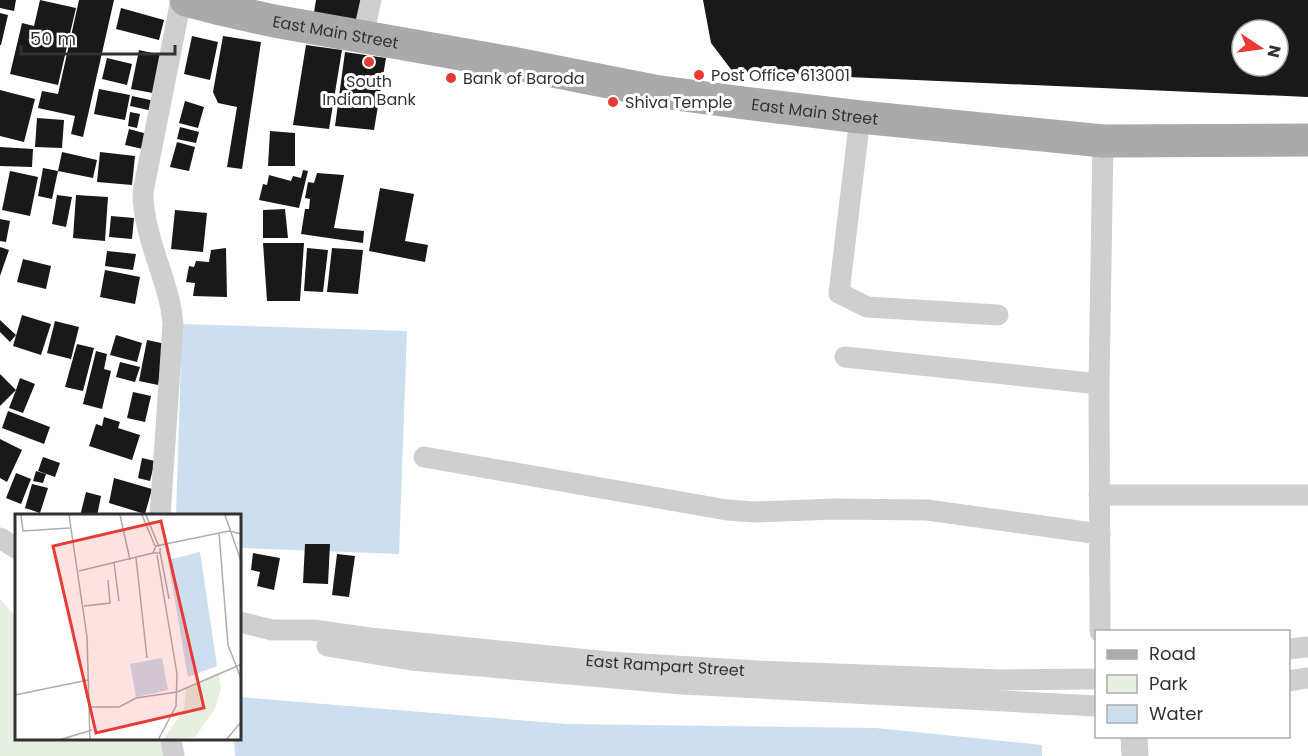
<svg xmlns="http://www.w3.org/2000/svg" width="1308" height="756" font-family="Poppins,sans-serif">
<rect width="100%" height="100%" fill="#fff"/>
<polygon fill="#e7efe1" points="0,599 16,617 16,740 171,740 175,756 0,756"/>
<g fill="#cddeee">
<polygon points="182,324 407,331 399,554 240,548 240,516 176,516"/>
<polygon points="240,697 567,724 876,728 1042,745 1042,756 235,756 234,740 240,740"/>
</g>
<g fill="#191919" fill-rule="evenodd">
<polygon points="0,0 16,0 14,11 0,8"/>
<polygon points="40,0 76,8 58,85 10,74 22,23 34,26"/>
<polygon points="79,0 114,0 83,137 71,134 75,116 38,108 42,91 58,94"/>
<polygon points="316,0 367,0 362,23 314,12"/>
<path d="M703 0H1308V97L733 72 711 43ZM1242 30H1278V66H1242Z"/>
<polygon points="121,8 164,20 159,40 116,29"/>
<polygon points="0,13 8,15 1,45 0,45"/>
<polygon points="192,36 218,42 210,80 184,74"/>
<polygon points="223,36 261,42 242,169 227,167 237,107 218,103 213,92"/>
<polygon points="306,45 342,50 329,129 293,125"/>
<polygon points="139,50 161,55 153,93 131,89"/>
<polygon points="345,52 386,58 374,130 335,126"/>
<polygon points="107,58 132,64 127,85 102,79"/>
<polygon points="99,89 130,95 125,120 94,114"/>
<polygon points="0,90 35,99 24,142 0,136"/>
<polygon points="132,96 155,101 153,111 130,106"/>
<polygon points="185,101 204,107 198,128 179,123"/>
<polygon points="130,112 140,114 137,128 128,126"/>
<polygon points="37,118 64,120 62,148 35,147"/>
<polygon points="180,127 199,132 196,143 177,139"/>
<polygon points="129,129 151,135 147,150 125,145"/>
<polygon points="270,131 295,133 295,166 268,166"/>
<polygon points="177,142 195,147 189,171 170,167"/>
<polygon points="0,147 33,149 32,167 0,166"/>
<polygon points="62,152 97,160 93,178 58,171"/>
<polygon points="100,152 135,156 132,185 97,182"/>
<polygon points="43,168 58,171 52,199 38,196"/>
<polygon points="303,170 308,171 299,208 259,200 263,184 267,185 269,175 291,181 293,176 301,178"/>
<polygon points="10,171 38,177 30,216 2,210"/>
<polygon points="317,173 344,175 334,228 364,231 363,243 301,234 305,209 309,209 310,199 305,198 308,182 314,183"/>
<polygon points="380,188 414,194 405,241 428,245 425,262 369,251"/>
<polygon points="57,195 72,197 66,227 52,224"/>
<polygon points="76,195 108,197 105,241 73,238"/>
<polygon points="285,209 288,238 263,238 263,210"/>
<polygon points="175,210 207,213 203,252 171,249"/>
<polygon points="111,216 134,218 132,239 109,237"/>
<polygon points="0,219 10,221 6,242 0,241"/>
<polygon points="263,243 304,243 300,301 267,301"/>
<polygon points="0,247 9,250 0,276"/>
<polygon points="226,248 227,297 193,296 195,283 186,282 189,266 194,267 196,261 209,262 211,250"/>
<polygon points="307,248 328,250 323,292 304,291"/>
<polygon points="332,248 363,250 358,294 327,292"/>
<polygon points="107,251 136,254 133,270 105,266"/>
<polygon points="23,259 51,266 46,289 17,282"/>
<polygon points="105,270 140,277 135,304 100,297"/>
<polygon points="22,315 51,324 41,355 13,346"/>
<polygon points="0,320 16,335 10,342 0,332"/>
<polygon points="55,321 79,327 71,359 47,353"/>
<polygon points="116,335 142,343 137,362 110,355"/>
<polygon points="147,340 166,344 158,385 139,381"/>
<polygon points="77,344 94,348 83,391 65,387"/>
<polygon points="96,351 107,354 104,369 111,371 102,409 83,404"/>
<polygon points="120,362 140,367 135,382 116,377"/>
<polygon points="0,374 16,390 20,378 35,384 23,413 9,408 16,390 0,406"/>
<polygon points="133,392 151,396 145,422 127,418"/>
<polygon points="8,411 50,427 44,444 2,428"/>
<polygon points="104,417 120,422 118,428 140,435 132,460 89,446 96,424 102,426"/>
<polygon points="0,439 22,450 7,482 0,478"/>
<polygon points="43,457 60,463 55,477 38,471"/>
<polygon points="142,458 155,461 150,481 138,478"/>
<polygon points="36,471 46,474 43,483 33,481"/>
<polygon points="16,473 31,479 21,504 6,498"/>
<polygon points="114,478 152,489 145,514 109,503"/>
<polygon points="32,484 48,488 40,513 25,508"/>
<polygon points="86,492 101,496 97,516 80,516"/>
<polygon points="305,544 330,544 328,584 303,583"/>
<polygon points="253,553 280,558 274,590 257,586 260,572 251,570"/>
<polygon points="337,554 355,556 349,597 332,595"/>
</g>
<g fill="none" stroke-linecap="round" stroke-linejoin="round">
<g stroke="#cfcfcf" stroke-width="21">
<polyline points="363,36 371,0"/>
<polyline points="860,117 839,293 867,307 998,315"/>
<polyline points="845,357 1099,384"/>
<polyline points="424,457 727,510 754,512 835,509 927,510 1100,534"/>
<polyline points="1099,495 1308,495"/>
<path d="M160 516 173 324C172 313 170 302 167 292 158 259 143 227 143 192L181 0"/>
<polyline points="0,538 16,548"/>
<path id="s1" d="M240 622 272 630H313L370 638 609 662 758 671 1002 680 1092 679"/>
<polyline points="1100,632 1099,384 1103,141"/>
<polyline points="327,646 411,660 682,684 1096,706"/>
<polyline points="1288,649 1308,647"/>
<polyline points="1288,681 1308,678"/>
<polyline points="171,740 174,756"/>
</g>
<polyline stroke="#cfcfcf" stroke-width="27" points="1134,736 1135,756"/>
<path stroke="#aaa" stroke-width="33" id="s2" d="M186 0 220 9 274 21 512 63 654 91 744 103 860 117 1103 141 1308 140"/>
</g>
<g fill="#e93b35" stroke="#fff" stroke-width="2">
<circle cx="369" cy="62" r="6"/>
<circle cx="699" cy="75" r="6"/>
<circle cx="451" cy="78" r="6"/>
<circle cx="613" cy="102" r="6"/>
</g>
<g text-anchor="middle" stroke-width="6" stroke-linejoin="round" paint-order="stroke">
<g font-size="16" fill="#323232" stroke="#fff">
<text dy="6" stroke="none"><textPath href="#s2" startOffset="153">East Main Street</textPath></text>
<text dy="6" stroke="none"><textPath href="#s2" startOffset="639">East Main Street</textPath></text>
<text dy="6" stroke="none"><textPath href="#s1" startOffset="428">East Rampart Street</textPath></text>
</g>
<g font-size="16" fill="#323232" stroke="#fff" text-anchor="start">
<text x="711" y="81">Post Office 613001</text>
<text x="463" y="84">Bank of Baroda</text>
<text x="369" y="87" text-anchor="middle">South<tspan x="369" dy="18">Indian Bank</tspan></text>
<text x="625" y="108">Shiva Temple</text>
</g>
</g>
<g transform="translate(15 514)">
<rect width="226" height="226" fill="#fff"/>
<path d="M204 160 206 175 200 195 180 223 148 226 169 195 171 175Z" fill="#e7efe1"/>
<path d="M185 38 202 152 173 163 153 46ZM147 144 153 176 121 183 115 150Z" fill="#cddeee"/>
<path fill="none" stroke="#adadad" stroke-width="1.5" d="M6 1 8 17 55 14M54 1 72 123 75 226M105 1 115 46M127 1 140 32M131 1 144 33M210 1 227 50M204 19 213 131 227 167M145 34V39H138L141 32 214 17 227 20M145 38 154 85M142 41 162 160 161 192 143 226M121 44 132 144M99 49 104 87M64 57 138 39M69 92 95 89 93 66M0 181 73 166M75 193H104L121 184 162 178 227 150M44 226 77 216M211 226 227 207"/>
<path fill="#e93b35" fill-opacity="0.15" stroke="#e93b35" stroke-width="3" d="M146 7 189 194 81 219 38 32Z"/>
<rect width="226" height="226" fill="none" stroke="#323232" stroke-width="3"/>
</g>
<rect x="1095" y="630" width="195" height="108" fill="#ffffff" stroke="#adadad" stroke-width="1.5"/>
<rect x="1107" y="650" width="30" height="9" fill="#aaaaaa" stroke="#adadad" stroke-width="1.5"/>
<text x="1149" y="660" font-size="18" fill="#323232">Road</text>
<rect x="1107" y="675" width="30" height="18" fill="#e7efe1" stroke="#adadad" stroke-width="1.5"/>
<text x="1149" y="690" font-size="18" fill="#323232">Park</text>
<rect x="1107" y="705" width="30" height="18" fill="#cddeee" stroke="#adadad" stroke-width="1.5"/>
<text x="1149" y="720" font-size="18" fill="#323232">Water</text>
<g transform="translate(1260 48) rotate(103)"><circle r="28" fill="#ffffff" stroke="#adadad" stroke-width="1.5"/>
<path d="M0-4.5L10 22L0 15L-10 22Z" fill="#e93b35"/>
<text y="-9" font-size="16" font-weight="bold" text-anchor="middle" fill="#323232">N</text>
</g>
<path d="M21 45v9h154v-9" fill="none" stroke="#323232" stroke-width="3"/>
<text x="30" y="45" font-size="18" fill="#323232" stroke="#ffffff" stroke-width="4.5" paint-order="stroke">50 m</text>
</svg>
